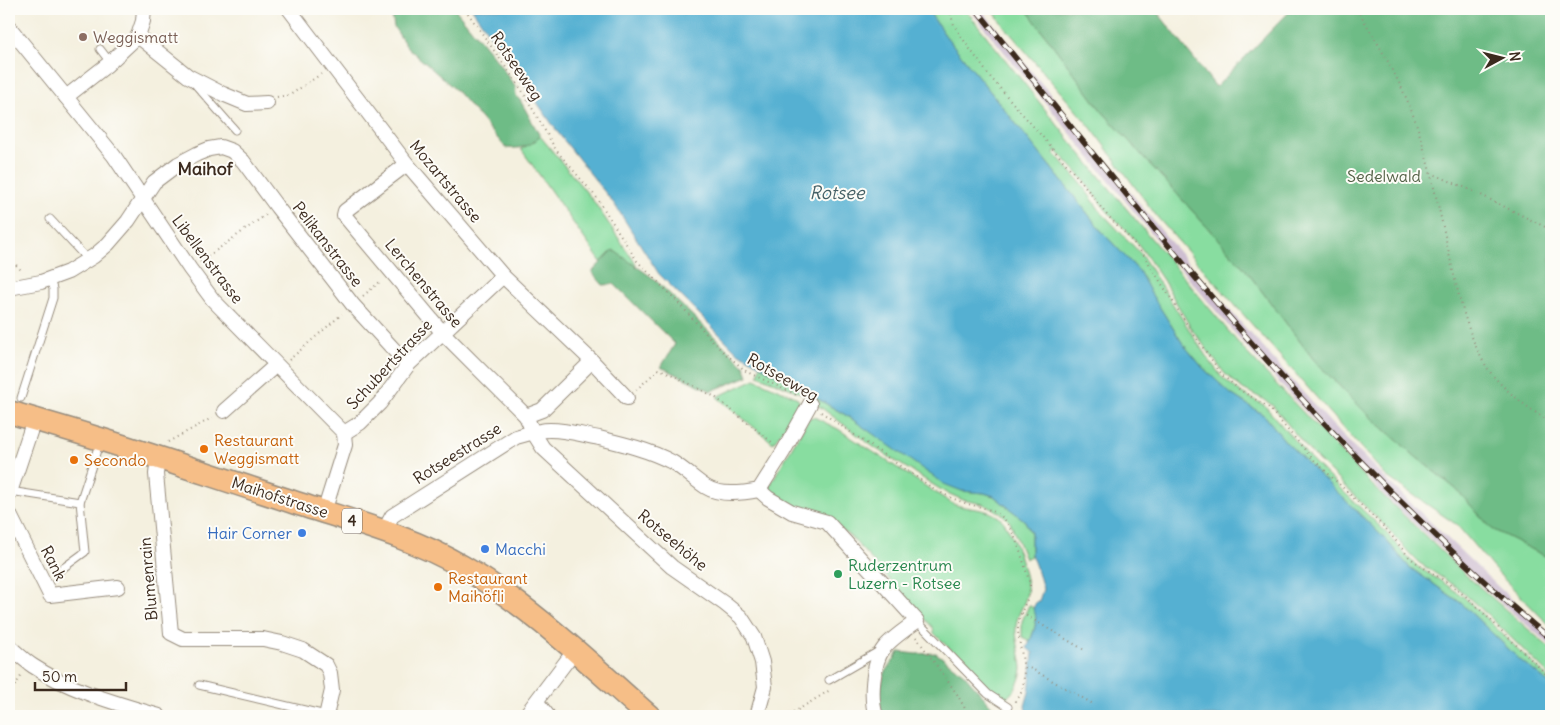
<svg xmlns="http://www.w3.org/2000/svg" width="1560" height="725" font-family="Delius,sans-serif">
<rect width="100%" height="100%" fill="#fdfcf7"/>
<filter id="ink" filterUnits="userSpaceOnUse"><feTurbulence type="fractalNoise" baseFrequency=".02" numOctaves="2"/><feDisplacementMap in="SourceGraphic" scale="10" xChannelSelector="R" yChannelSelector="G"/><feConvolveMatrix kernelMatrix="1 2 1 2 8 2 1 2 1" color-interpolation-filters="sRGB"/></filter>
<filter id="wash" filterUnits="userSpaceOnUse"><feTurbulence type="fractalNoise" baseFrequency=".0096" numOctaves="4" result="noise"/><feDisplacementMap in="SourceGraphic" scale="20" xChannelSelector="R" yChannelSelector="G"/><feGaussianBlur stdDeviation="1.12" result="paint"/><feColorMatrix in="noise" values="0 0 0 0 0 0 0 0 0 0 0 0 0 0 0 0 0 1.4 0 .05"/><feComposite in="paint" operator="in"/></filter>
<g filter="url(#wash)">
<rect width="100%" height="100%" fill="#f4f0df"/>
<polygon fill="#cebed1" points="969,9 981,9 1192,268 1336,429 1390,483 1490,579 1533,619 1551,634 1551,646 1480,585 1387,498 1288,393 1231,329 1175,262"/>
<g fill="#88dda0" stroke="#62845f">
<polygon points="927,9 965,9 1071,142 1245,351 1368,481 1467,576 1551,649 1551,677 1488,615 1459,589 1418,562 1411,555 1388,529 1311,453 1273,406 1265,400 1243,389 1225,374 1191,328 1163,280 1144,252 1131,235 1106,210 1083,179 1056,150 1054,153 1080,182 1101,212 1141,254 1206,356 1222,377 1240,392 1264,405 1308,456 1345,493 1384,530 1407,557 1418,567 1441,581 1464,597 1551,681 1551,685 1519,659 1461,603 1409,567 1387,541 1285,441 1265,416 1231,394 1203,368 1183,344 1152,295 1139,271 1104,234 945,35"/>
<polygon points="992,9 1026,9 1101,110 1245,269 1314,360 1365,412 1416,457 1456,489 1492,529 1551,559 1551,627 1494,569 1457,525 1386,476 1158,218 1092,129 1003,25"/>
<polygon points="540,136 592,199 636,264 635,266 613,250 601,262 521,149 534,142"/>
<polygon points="760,366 849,417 962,491 984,493 994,496 1025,521 1031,533 1031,556 1025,559 1010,522 1001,513 983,504 963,500 943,491 875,448 803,394 758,375"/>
<polygon points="755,379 796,397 799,401 801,408 773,443 717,397"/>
<path d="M814 417 838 429 953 504C969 510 986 507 1000 518 1011 526 1030 580 1027 593 1025 605 1017 614 1016 626 1015 638 1021 655 1022 668 1021 679 1014 698 1000 699L991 691 933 632 934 629 852 538 836 525 780 502 767 490 809 418Z"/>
<path d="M1029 605C1042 612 1034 630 1030 641L1022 637V621Z"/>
</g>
<g fill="#6ebc86" stroke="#547352">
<path d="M391 9H455L498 62 516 88C515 93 516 97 520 100L540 136C530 147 520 149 506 148L457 91 407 47 394 27Z"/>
<polygon points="1026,9 1155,9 1216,87 1292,9 1551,9 1551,559 1492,529 1456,489 1416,457 1365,412 1314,360 1245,269 1101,110"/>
<polygon points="613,250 653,278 744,365 748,376 711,391 661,367 675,344 614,284 603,285 592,272"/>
<polygon points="899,652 916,654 936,653 964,674 1000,716 882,716 879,696 884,675"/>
</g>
<path fill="#54b0d2" stroke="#486d78" d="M472 9H927L945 35 1104 234 1139 271 1152 295 1183 344 1203 368 1231 394 1265 416 1285 441 1387 541 1409 567 1461 603 1519 659 1551 685V716H1027L1025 706 1029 692 1033 653 1027 648C1032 636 1040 621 1033 608L1037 601H1039L1043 589 1039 575 1031 554V533L1025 521 994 496 984 493 962 491 944 484 849 417 736 351 659 274 615 205 559 134Z"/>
</g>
<g filter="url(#ink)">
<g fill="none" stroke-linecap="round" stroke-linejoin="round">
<g stroke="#988d7e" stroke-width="9">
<g id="service">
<polyline points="100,49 110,62"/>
<polyline points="193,82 235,130"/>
<polyline points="50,219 88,260"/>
<polyline points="21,398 53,298 53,289 50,279"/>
<polyline points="10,491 80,502 85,552 59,571"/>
<polyline points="80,502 100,441"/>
<polyline points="917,621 988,694 1008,707"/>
<polyline points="829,680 879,651"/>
<polyline points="199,685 326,715"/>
</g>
</g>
<g stroke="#988d7e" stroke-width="16">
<g id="minor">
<polyline points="289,9 407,164 503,276 592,361 627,398"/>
<polyline points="9,27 114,156 190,269 213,300 344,433 345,445 324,512"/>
<polyline points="138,36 188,76 223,94 247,104 267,103"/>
<polyline points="66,97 107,65 138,36 143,21 144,9"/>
<polyline points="407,164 345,211 344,215 442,332 526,416 533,432 543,448 672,567 725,604 741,617 754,637 762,662 765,687 757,716"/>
<polyline points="9,288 41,282 68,272 94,256 108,244 128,221 154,182 178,164 197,154 209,149 221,147 232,151 243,161 277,207 353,305 408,365"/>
<polyline points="224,411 276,365"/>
<polyline points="526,416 542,410 592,361"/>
<polyline points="344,433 360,423 380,403 408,365 503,276"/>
<polyline points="158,458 156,474 171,633 183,639 263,639 282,643 303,650 326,665 330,673 332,690 326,716"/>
<path d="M759 490 768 498 792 512 827 522 917 621C906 629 892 638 884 648 872 663 870 699 876 716"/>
<polyline points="9,495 34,420"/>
<polyline points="9,513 50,595 118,587"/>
<path d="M384 531 392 516 516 437C527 434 538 430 550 430 567 430 583 435 599 438 624 444 649 450 672 462 684 469 695 480 706 487 720 496 744 493 759 490L783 452 810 404"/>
<path d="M9 646C17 653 24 660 33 666 71 691 116 703 159 716"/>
<polyline points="537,702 548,716"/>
<polyline points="525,716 575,650"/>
</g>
</g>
<g stroke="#988d7e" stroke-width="25">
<path id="primary" d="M9 412C40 421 72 430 103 440 164 459 225 480 287 500 346 520 409 535 463 567 532 607 590 664 649 716"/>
</g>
<g stroke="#988d7e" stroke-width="2" stroke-dasharray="1 4" stroke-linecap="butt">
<polyline points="465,9 523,92 556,150 597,198 637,261 674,298 720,349 747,372 799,396"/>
<polyline points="949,9 954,25 967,45 991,78 1081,181 1106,214 1127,235 1143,254 1190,329 1223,376 1240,390 1268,407 1312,458 1387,530 1409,557 1421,566 1445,581 1468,598 1551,679"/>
<path d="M1357 9C1380 47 1403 84 1417 126 1431 170 1440 214 1450 258 1458 293 1468 339 1488 369 1501 388 1531 411 1551 422"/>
<polyline points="277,97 290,95 321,74"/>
<polyline points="1431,173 1473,191 1551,230"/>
<polyline points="9,258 22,271"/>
<polyline points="200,262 267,214"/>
<polyline points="363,296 382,280"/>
<polyline points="289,360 342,314"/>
<polyline points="636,390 659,369 667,372 715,397 773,443"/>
<path d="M821 412 931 487C941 493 951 498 962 502 976 507 990 507 1002 517 1014 526 1026 569 1030 585 1030 601 1017 613 1018 630 1019 648 1033 688 1014 702"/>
<polyline points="168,442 212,418"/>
<polyline points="1022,613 1086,651"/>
<polyline points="916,637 957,694 969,716"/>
<polyline points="1025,667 1032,669 1093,704"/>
<polyline points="9,694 22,675"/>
<polyline points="784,716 796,711 830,690"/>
</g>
<use href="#service" stroke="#fff" stroke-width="7"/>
<use href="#minor" stroke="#fff" stroke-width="14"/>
<use href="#primary" stroke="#f6be87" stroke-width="22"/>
<g stroke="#3b2a1e" stroke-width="5.5">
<path id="rail" d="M976 9C1121 188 1263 371 1430 530 1469 568 1509 605 1551 639"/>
</g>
<use href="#rail" stroke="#fdfcf7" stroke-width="4" stroke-dasharray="11" stroke-linecap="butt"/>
</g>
</g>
<circle fill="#8d6e63" stroke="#fdfcf7" stroke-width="2" cx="83" cy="37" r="5"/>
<g fill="#e8710a" stroke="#fdfcf7" stroke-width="2">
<circle cx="204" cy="449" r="5"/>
<circle cx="74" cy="460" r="5"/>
<circle cx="438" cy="587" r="5"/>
</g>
<g fill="#3f7fe0" stroke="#fdfcf7" stroke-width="2">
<circle cx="302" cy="533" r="5"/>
<circle cx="485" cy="549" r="5"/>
</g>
<circle fill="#2e9e5b" stroke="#fdfcf7" stroke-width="2" cx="838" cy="574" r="5"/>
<g text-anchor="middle" stroke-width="4" stroke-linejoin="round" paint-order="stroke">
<rect fill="#fdfcf7" stroke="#75695f" stroke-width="1" x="342" y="508.5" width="20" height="25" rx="4"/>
<g font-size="15" font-weight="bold" fill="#3b2a1e">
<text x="352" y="526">4</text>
</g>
<g font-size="16" fill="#785e54" stroke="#fdfcf7" text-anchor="start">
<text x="93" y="43">Weggismatt</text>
</g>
<g font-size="16" fill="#3b2a1e" stroke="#fdfcf7">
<text transform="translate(517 66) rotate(56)" y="6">Rotseeweg</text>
<text transform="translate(446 181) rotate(50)" y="6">Mozartstrasse</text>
<text transform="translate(328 244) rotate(52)" y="6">Pelikanstrasse</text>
<text transform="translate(208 259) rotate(53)" y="6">Libellenstrasse</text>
<text transform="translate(424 283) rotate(50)" y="6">Lerchenstrasse</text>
<text transform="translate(389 364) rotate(-47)" y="6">Schubertstrasse</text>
<text transform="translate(783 377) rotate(30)" y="6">Rotseeweg</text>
<text transform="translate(457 453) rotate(-32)" y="6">Rotseestrasse</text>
<text transform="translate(280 497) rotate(18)" y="6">Maihofstrasse</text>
<text transform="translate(673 540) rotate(40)" y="6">Rotseehöhe</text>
<text transform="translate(54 563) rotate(63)" y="6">Rank</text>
<text transform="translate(148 579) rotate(-95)" y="6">Blumenrain</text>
</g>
<g font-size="16" fill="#526045" stroke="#fdfcf7">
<text x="1384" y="182">Sedelwald</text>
</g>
<g font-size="16" fill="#c56008" stroke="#fdfcf7" text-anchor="start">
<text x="214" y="446">Restaurant<tspan x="214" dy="18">Weggismatt</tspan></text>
<text x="84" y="466">Secondo</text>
<text x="448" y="584">Restaurant<tspan x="448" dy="18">Maihöfli</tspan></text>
</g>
<g font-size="16" fill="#366cbe" stroke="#fdfcf7" text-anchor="end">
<text x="292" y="539">Hair Corner</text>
<text x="495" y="555" text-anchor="start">Macchi</text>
</g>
<g font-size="16" fill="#27864d" stroke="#fdfcf7" text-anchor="start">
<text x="848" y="571">Ruderzentrum<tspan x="848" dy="18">Luzern - Rotsee</tspan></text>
</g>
<g font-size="18" font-weight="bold" fill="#3b2a1e" stroke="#fdfcf7">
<text x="205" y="175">Maihof</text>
</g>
<g font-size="18" font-style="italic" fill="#456066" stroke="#fdfcf7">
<text x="837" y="199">Rotsee</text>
</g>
</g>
<rect width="1560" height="725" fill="none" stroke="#fdfcf7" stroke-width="30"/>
<g transform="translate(1502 58) rotate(83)" stroke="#fdfcf7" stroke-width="4" paint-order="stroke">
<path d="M0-4L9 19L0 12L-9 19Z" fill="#3b2a1e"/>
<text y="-8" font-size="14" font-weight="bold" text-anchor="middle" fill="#3b2a1e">N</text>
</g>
<path d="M35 682v8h91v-8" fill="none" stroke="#3b2a1e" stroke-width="2.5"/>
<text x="42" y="682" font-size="15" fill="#3b2a1e" stroke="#fdfcf7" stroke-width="4" paint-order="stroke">50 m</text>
</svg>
